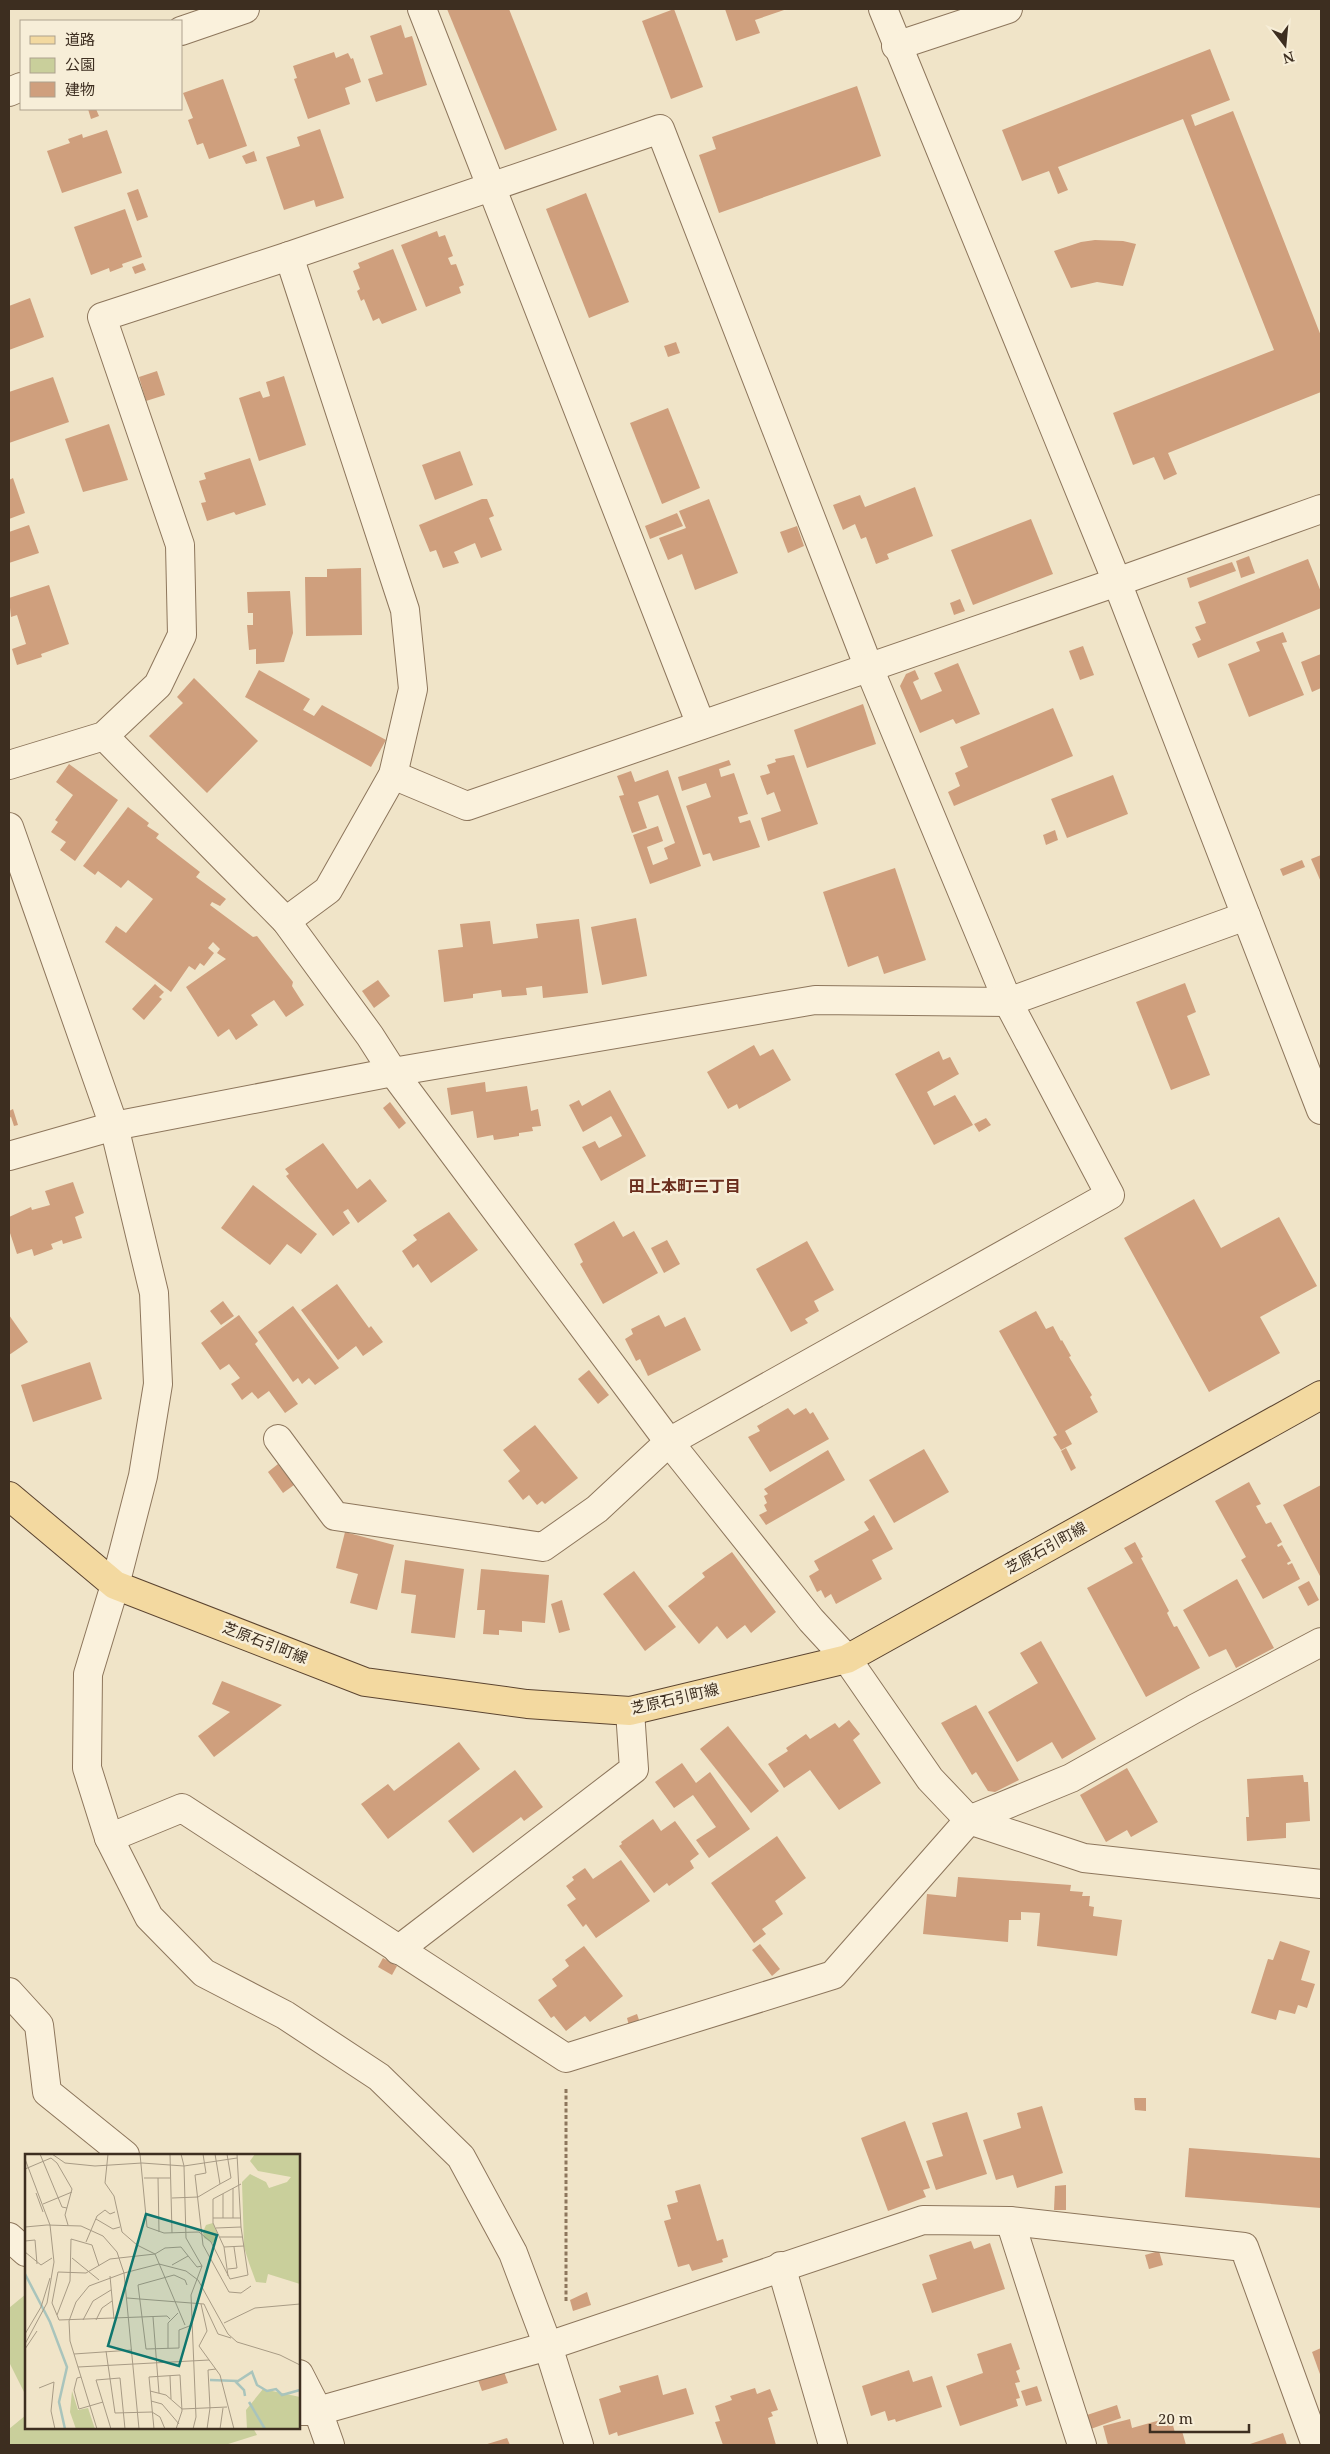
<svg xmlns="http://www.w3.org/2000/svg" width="1330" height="2454" font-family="'Noto Serif','Noto Sans JP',serif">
<rect width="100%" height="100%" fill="#f0e4c8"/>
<g fill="#c9cf9b">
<polygon points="26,2294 26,2396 9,2362 9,2308"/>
<polygon points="26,2415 26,2428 253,2428 257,2435 225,2445 9,2445 9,2429"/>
</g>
<g fill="#cf9f7d">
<polygon points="447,9 509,9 557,130 505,150"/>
<polygon points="674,9 703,87 671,99 642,21"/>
<polygon points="725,9 787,9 755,20 760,33 736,41"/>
<polygon points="401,25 405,38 412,36 427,85 376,102 368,79 383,74 370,36"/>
<polygon points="1210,49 1230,100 1191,115 1195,126 1233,111 1321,336 1321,392 1168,453 1177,474 1164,480 1154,457 1133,465 1113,413 1274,350 1183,119 1058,167 1068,190 1058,194 1049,171 1022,181 1002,130"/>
<polygon points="334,52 336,58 348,53 351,59 353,58 361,82 345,88 350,104 308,119 294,79 297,78 293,66"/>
<polygon points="223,79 247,146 209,159 203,143 197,145 188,120 193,118 183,93"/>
<polygon points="857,86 881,156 719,213 699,155 716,149 712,137"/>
<polygon points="88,109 96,109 99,116 91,119"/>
<polygon points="320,129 344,198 316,207 314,200 284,210 266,157 300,146 297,137"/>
<polygon points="107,130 122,173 62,193 47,151 70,143 68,139 82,134 83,138"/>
<polygon points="254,151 257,161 246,164 242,156"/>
<polygon points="138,189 148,217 137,221 127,193"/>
<polygon points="586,193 629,302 589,318 546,209"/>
<polygon points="125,209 142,257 122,264 123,267 110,272 109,268 91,275 74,227"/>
<polygon points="437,231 439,237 445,235 453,256 448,258 451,265 456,264 464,285 459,287 461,293 426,307 401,245"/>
<polygon points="1095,240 1123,241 1136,244 1123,286 1097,282 1071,288 1054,251 1081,242"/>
<polygon points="393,249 417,310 382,324 379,318 373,321 364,299 361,301 357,291 360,289 353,271 360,268 358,263"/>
<polygon points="143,263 146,270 135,274 132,267"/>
<polygon points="30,298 44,337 9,350 9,306"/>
<polygon points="676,342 680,353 668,357 664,346"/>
<polygon points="157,371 165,395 146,401 139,377"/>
<polygon points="284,376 306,445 259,461 239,398 260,391 263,398 270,396 266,382"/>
<polygon points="53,377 69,422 9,443 9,392"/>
<polygon points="668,408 700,488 662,504 630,423"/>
<polygon points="109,424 128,480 83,492 65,439"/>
<polygon points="460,451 473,485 435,500 422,465"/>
<polygon points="250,458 266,505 236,515 234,512 207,521 201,503 206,502 199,481 206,479 204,473"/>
<polygon points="13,478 25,513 9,519 9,480"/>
<polygon points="915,487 933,536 887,554 889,559 876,564 866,537 861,539 855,524 843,530 833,505 860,495 865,507"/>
<polygon points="482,499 487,499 494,516 489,518 502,550 481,558 475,543 454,552 459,563 443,568 436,550 430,552 419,525"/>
<polygon points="709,499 738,573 695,590 682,554 668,560 659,538 686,528 679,511"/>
<polygon points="677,513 683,526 650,539 645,526"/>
<polygon points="1031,519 1053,574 973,605 951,550"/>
<polygon points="29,525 39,553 9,563 9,532"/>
<polygon points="797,526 804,546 788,553 780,532"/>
<polygon points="1249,556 1255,573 1241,578 1236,561"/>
<polygon points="1308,559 1321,592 1321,608 1198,658 1192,644 1201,640 1195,627 1206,623 1198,602"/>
<polygon points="1232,562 1236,571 1190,588 1187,578"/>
<polygon points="361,568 362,635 306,636 305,577 327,577 327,569"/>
<polygon points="49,585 69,644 41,654 42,657 17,665 12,649 26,644 17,615 11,617 9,598"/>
<polygon points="290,591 293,633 284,662 256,664 256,649 249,650 247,625 253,625 253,613 248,613 247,592"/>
<polygon points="960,599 965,611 954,615 950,603"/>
<polygon points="1283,632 1287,642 1282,643 1304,695 1249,717 1228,664 1260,651 1256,642"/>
<polygon points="1083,646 1094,675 1080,680 1069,651"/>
<polygon points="1321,654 1321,688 1312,692 1301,662"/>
<polygon points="958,663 980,714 956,724 953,719 920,733 900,686 906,674 915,670 919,679 913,682 921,700 942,691 934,673"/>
<polygon points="259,670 310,699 303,710 314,716 322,705 386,740 371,767 245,697"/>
<polygon points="194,678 258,741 207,793 149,736 183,703 177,697"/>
<polygon points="863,704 876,744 807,768 794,730"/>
<polygon points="1053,708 1073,756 954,806 948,792 960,786 955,773 968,767 960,747"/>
<polygon points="794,755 818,824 768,841 761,818 781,811 774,792 767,795 760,776 770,773 767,765 776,762 775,759"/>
<polygon points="729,760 731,765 719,769 721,777 734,773 748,814 738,817 740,823 750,820 760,847 713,861 710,853 703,855 686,806 711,797 706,783 682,791 678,777"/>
<polygon points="69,764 118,800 75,861 60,850 66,842 51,832 58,822 55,820 73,795 56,782"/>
<polygon points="668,770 701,866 650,884 633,835 658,826 663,841 647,847 653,865 668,859 664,848 675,843 658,795 638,802 647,828 632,833 619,796 624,795 617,776 631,771 635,782"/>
<polygon points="1113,775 1128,814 1067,838 1051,799"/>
<polygon points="128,807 149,823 147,826 159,834 156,838 200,872 196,877 226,899 220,906 212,902 210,905 253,937 257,936 293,982 292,986 304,1005 286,1017 274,1000 251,1015 258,1025 236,1040 229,1029 218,1037 186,987 226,959 217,953 220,949 213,942 208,948 214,953 204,966 200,963 195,970 189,966 171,992 105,942 116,926 126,933 153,899 128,880 121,888 98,871 95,875 83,866"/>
<polygon points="1055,830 1058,840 1046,845 1043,835"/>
<polygon points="1321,855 1321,882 1311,859"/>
<polygon points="1302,860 1305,867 1283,876 1280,869"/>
<polygon points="895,868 926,960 884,974 878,956 848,967 823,892"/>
<polygon points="636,918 647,976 602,985 591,927"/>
<polygon points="579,919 588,993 543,998 542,986 526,988 527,995 502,997 501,990 473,994 473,998 444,1002 438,950 463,947 460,924 490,921 493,944 538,938 536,924"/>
<polygon points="378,980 390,996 374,1008 362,991"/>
<polygon points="1185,983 1196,1012 1187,1016 1210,1075 1171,1090 1136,1002"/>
<polygon points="155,984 164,992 159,997 162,999 144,1020 132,1009"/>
<polygon points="754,1045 760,1056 773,1049 791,1080 739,1109 737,1104 728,1109 707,1072"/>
<polygon points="939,1051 943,1060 950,1057 959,1074 927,1092 934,1106 955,1095 973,1125 934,1145 895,1074"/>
<polygon points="485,1082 486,1092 527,1086 531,1111 538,1109 541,1126 532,1127 533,1131 519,1133 519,1136 494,1140 493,1135 477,1138 473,1111 451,1115 447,1088"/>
<polygon points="610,1090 646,1156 601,1181 582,1147 595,1141 599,1148 622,1136 611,1116 583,1132 569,1105 579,1100 582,1106"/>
<polygon points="390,1102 406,1123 399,1129 383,1108"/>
<polygon points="13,1109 18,1125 14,1126 11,1117 9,1118 9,1111"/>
<polygon points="986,1118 991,1125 979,1132 974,1124"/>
<polygon points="323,1143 357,1189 370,1179 387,1201 358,1223 348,1209 343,1212 350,1223 333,1236 286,1176 289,1174 285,1169"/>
<polygon points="73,1182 84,1213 75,1217 82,1238 63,1244 62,1240 51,1244 53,1249 34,1256 32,1249 17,1254 9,1230 9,1217 31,1207 32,1210 50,1205 45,1191"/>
<polygon points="253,1185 317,1234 301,1254 287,1244 270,1265 221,1228"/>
<polygon points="1194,1199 1221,1248 1279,1217 1317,1286 1260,1317 1280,1353 1209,1392 1124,1238"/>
<polygon points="449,1212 478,1250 431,1283 418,1264 413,1268 402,1251 417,1240 413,1235"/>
<polygon points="614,1221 623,1237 634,1231 658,1273 603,1304 580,1264 583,1262 574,1244"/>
<polygon points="667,1240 680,1264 664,1273 651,1248"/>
<polygon points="807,1241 834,1290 814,1301 819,1311 805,1319 808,1323 791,1332 756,1269"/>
<polygon points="337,1284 369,1328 371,1326 383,1342 363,1356 356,1346 338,1360 301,1310"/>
<polygon points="223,1301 234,1316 221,1325 210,1311"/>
<polygon points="293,1306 339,1368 315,1385 309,1378 302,1384 298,1378 293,1382 258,1332"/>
<polygon points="1036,1311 1046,1329 1053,1326 1061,1341 1062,1340 1071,1356 1069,1357 1092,1395 1090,1397 1098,1412 1065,1431 1072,1444 1061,1450 1053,1437 1057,1435 999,1331"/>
<polygon points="9,1315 28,1342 9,1355"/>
<polygon points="239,1315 258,1341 255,1344 298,1404 285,1413 269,1391 258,1399 252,1392 242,1400 231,1384 240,1378 229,1364 220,1370 201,1343"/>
<polygon points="659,1315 665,1327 685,1317 701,1350 648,1376 640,1359 636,1361 625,1339 633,1334 631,1329"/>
<polygon points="90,1362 102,1399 33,1422 21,1385"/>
<polygon points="589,1370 609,1395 598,1404 578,1379"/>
<polygon points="788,1408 794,1415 806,1408 810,1414 813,1412 829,1439 770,1472 748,1437 760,1431 757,1426"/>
<polygon points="535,1425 578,1478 545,1504 542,1501 537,1505 529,1495 523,1500 508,1481 520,1471 503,1450"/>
<polygon points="1066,1448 1076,1468 1071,1471 1061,1451"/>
<polygon points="924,1449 949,1492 894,1523 869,1480"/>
<polygon points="828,1450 845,1480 766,1525 759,1515 767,1511 764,1505 767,1503 764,1496 768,1494 764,1489"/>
<polygon points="278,1464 294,1485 283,1493 268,1472"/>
<polygon points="1249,1482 1261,1504 1256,1506 1266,1524 1271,1522 1282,1542 1277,1545 1278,1547 1282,1545 1291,1561 1287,1563 1288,1565 1292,1563 1300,1579 1263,1599 1241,1560 1246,1557 1215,1501"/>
<polygon points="1321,1485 1321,1578 1283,1505"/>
<polygon points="874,1515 893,1549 872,1560 882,1579 836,1604 831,1594 825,1598 821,1590 817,1592 809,1576 819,1570 814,1561 869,1530 864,1522"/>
<polygon points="345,1532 394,1545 377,1610 350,1603 358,1574 336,1568"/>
<polygon points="1135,1542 1143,1557 1141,1558 1169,1611 1167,1613 1174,1627 1177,1626 1200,1668 1146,1697 1087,1588 1133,1563 1124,1548"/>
<polygon points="732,1552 776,1612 751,1633 745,1625 727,1639 717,1626 699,1644 668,1606 705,1577 702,1573"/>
<polygon points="405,1560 464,1569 455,1638 411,1633 416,1595 401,1593"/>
<polygon points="481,1569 549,1575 545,1623 522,1621 522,1632 499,1630 499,1635 483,1634 485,1610 477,1610"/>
<polygon points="634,1571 676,1627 645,1651 603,1594"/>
<polygon points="1237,1579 1274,1648 1236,1668 1226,1649 1209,1657 1183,1610"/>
<polygon points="1309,1581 1319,1600 1308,1606 1298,1587"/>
<polygon points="562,1600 570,1630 559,1633 551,1604"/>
<polygon points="1041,1641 1096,1739 1062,1759 1052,1742 1017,1762 988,1712 1038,1683 1020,1653"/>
<polygon points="222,1681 282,1705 214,1757 198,1736 230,1712 212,1704"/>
<polygon points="976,1705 1019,1780 995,1792 988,1791 976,1772 972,1775 941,1723"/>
<polygon points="849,1720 860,1734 853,1740 881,1783 839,1810 810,1770 784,1788 768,1764 788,1751 786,1748 806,1734 810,1739 835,1723 839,1728"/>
<polygon points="728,1726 779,1791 751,1813 700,1749"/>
<polygon points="459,1742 480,1769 388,1839 361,1804 388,1784 394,1791"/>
<polygon points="682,1763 696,1783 710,1772 750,1829 709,1858 696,1840 716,1827 693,1795 674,1808 655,1782"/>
<polygon points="1127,1768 1158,1822 1131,1837 1127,1830 1106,1842 1080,1795"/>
<polygon points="515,1770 543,1807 524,1821 521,1817 473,1853 448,1821"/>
<polygon points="1303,1775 1304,1782 1308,1782 1310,1821 1286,1823 1286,1838 1247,1841 1246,1817 1249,1817 1247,1779"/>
<polygon points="653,1819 661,1831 675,1821 699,1854 690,1861 694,1868 669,1886 667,1883 654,1893 619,1846 622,1844 621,1842"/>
<polygon points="777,1836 806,1878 775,1901 783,1914 762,1929 766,1934 754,1943 711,1883"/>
<polygon points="621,1860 650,1901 596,1938 586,1924 583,1927 567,1905 576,1899 566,1886 574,1880 572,1877 585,1868 593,1879"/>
<polygon points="958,1877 1071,1885 1070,1891 1083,1892 1082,1896 1090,1896 1089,1906 1094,1907 1093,1916 1122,1920 1117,1956 1037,1946 1040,1913 1021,1912 1021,1920 1009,1920 1008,1942 923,1934 927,1894 956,1897"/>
<polygon points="1280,1941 1310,1951 1301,1980 1315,1984 1307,2008 1298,2005 1295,2014 1279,2010 1276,2020 1251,2013 1268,1959 1273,1960"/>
<polygon points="760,1944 780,1969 772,1976 752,1950"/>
<polygon points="584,1946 623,1996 590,2022 585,2016 566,2031 554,2016 551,2018 538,2000 557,1986 552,1979 569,1966 565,1960"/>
<polygon points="383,1958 397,1966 392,1975 378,1967"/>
<polygon points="637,2014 640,2023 629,2026 627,2018"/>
<polygon points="1134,2098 1146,2098 1146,2111 1135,2110"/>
<polygon points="1042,2106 1063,2173 1017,2188 1013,2175 996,2180 983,2140 1021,2128 1017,2113"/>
<polygon points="967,2112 987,2174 936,2190 926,2161 943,2156 932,2123"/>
<polygon points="905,2121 930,2188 923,2190 926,2197 888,2211 861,2138"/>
<polygon points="1189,2148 1321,2158 1321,2208 1185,2197"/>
<polygon points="700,2184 717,2241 723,2239 728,2257 722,2259 723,2262 692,2271 689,2264 678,2267 664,2221 671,2219 667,2205 678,2202 675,2191"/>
<polygon points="1066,2185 1066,2210 1054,2210 1055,2186"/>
<polygon points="971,2241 974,2249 990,2243 1005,2289 932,2313 922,2284 937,2279 929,2255"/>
<polygon points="1159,2251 1163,2265 1149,2269 1145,2255"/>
<polygon points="587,2292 591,2305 573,2311 570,2300"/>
<polygon points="1011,2343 1020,2369 1016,2371 1020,2382 1015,2383 1020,2398 1016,2399 1018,2406 960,2426 946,2386 983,2373 977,2354"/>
<polygon points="1321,2348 1321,2377 1312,2352"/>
<polygon points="503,2369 508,2383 482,2391 477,2377"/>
<polygon points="909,2370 913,2382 932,2376 942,2407 896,2422 895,2419 888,2421 885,2411 871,2416 862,2386"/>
<polygon points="658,2375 663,2395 686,2388 694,2414 618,2436 617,2432 609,2435 599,2399 621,2392 619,2386"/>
<polygon points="1037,2386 1042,2401 1026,2406 1021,2391"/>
<polygon points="755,2388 757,2394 770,2389 778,2410 771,2412 773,2416 768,2418 776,2445 723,2445 715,2422 720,2421 715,2406 732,2400 730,2396"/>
<polygon points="1117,2405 1121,2418 1088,2430 1084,2416"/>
<polygon points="1171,2417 1175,2433 1182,2431 1186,2445 1108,2445 1103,2426 1130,2419 1132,2428"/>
<polygon points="1283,2433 1287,2445 1247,2445"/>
<polygon points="507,2438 510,2445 484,2445"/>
</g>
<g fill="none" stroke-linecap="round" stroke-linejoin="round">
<g stroke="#8d765c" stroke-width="30">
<g id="minor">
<polyline points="422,9 701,725"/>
<polyline points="883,9 1117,582 1321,1110"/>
<polyline points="181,31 245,9"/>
<polyline points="896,46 1008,9"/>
<polyline points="9,92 21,87"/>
<polyline points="104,736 286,921 370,1036 393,1072 669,1442 811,1620 847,1659 930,1779 969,1820 1084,1858 1321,1884"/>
<polyline points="9,765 104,736 158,685 182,635 180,545 102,317 289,256 660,129 869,668 1008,1002 1110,1195 669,1442 597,1509 543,1547 335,1516 278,1439"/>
<polyline points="393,775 467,806 1117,582 1321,509"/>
<polyline points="9,827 114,1126 154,1293 158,1384 143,1476 115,1585 88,1674 87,1768 109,1838 149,1917 204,1973 285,2015 379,2077 461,2157 513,2253 548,2346 579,2445"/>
<polyline points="286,921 328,890 393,775 413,689 405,610 289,256"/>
<polyline points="9,1156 114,1126 393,1072 815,1000 1008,1002 1246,916"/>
<polyline points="109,1838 182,1808 566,2058 833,1975 969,1820 1071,1778 1194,1709 1321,1642"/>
<polyline points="398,1950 634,1769 630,1711"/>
<polyline points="9,1992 39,2025 47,2092 125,2155"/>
<polyline points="1010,2221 1082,2445"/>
<polyline points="9,2237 26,2252"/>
<polyline points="781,2266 833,2445"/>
<polyline points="299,2374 318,2411 330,2445"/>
<polyline points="299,2411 318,2411 548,2346 923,2220 1010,2221 1244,2247 1316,2445"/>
</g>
</g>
<g stroke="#5b4430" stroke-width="30">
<polyline id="major" points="9,1496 115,1585 365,1682 527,1704 630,1711 847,1659 1321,1395"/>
</g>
<polyline stroke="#8d765c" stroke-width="3" stroke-dasharray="4 2.5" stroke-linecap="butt" points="566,2301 566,2087"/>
<use href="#minor" stroke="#faf1dc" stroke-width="28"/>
<use href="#major" stroke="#f3d9a0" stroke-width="28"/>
</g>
<g text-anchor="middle" stroke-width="5" stroke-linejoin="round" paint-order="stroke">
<g font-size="15" fill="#3d2e20" stroke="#f7eed8">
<text transform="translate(1046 1548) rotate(-29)" y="5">芝原石引町線</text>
<text transform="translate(265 1643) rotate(21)" y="5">芝原石引町線</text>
<text transform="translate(675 1699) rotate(-13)" y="5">芝原石引町線</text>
</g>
<g font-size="16" font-weight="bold" fill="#6b2e1e" stroke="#f7eed8">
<text x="685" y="1192">田上本町三丁目</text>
</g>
</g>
<g transform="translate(25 2154)">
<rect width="275" height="275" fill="#f0e4c8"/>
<path d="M230 0H275V130L243 120 241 129 231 128 224 109 219 93 217 28 225 20 241 28 244 34 262 28 266 23 233 17 225 7ZM188 69 193 81 188 89 179 84 178 78 181 71ZM238 235 275 243V275H222L221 256ZM47 237 53 256 63 254 70 275H51L45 258Z" fill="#c9cf9b"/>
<path fill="none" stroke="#a9c4bc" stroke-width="2.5" d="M0 120 25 168 42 213 34 248 40 275M185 226 213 227 227 218 232 231 242 237 251 235 257 241 275 236M210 227 219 236 220 242M224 248 240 275"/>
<path fill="none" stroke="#a89b85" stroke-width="1" d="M15 0 37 53 42 54M27 0 40 9 70 12 117 9 159 12 212 4M83 0 80 29 89 42 97 78 112 91 130 100 160 171M115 0 122 73 139 79 174 78M145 0 147 79M156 0 159 12 161 84 177 112 166 141 171 263 168 275M178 0 181 19 170 21 178 91 204 138 216 139 226 132M0 5 25 71 29 108 22 149 0 190M0 15 26 4 32 9 47 35 40 61 43 71M119 24H145M133 24 134 78M195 30 206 24 202 0M208 34V64M11 39 18 58M198 40V64M147 44 173 43 195 30 190 0M18 50 47 38M188 64H216M71 65 88 75 95 73M22 71 56 72 78 82 92 98 99 119 134 110 161 117 173 126 203 180 212 188 255 201 275 211M0 73 22 71M191 74 216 73M174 78 186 88 205 125 223 121 216 73 212 0M195 83H217M0 87 10 86 12 110M61 88 72 62 80 56 85 60 90 58M199 93 219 92M0 98 16 111 27 104M47 104 74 126M147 111 163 102M203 115 212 114 209 93M85 122 89 165M203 122 199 93 188 69V45L216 30M162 131 160 126 149 121 113 131 121 195 154 194V176L167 171M102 144 179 150 193 180 206 184M176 150 182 177 174 192 195 221 209 275M32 161 45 127 46 85 67 91 74 112M128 163 134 239M145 165 142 162 34 166 27 149 33 118 61 119 85 105 130 100 140 94 156 93 172 113 177 112M58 166 68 147 86 136M71 166 77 154 87 147M199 169 230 154 275 150M0 180 16 153 25 124M143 194V169L153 159M0 195 12 177M81 197 90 259 127 258 135 263 140 275M49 200 107 196M53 213 184 206M145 222 146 245M56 223 52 224 49 236 54 255 78 248M14 234 29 228 26 257 30 275M125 237 141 241 157 255 202 253M126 247 137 250 154 270M72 275 45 187 44 167 51 148 64 132 99 119 114 275M86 275 71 226 95 224 100 275M129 275 124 223 155 221 157 257 151 275M182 275 185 254 183 216 191 215M195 275 198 254"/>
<path fill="#0f766e" fill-opacity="0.15" stroke="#0f766e" stroke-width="2.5" d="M121 60 192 81 154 212 83 192Z"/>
<rect width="275" height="275" fill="none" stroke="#3d2e20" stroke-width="2.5"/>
</g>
<rect width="1330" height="2454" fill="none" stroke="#3d2e20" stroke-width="20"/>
<rect x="20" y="20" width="162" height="90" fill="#f7eed8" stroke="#ada18e"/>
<rect x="30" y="36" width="25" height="8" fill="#f3d9a0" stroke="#ada18e"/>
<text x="65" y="45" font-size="15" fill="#3d2e20">道路</text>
<rect x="30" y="58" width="25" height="15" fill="#c9cf9b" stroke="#ada18e"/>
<text x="65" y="70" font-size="15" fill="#3d2e20">公園</text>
<rect x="30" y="82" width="25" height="15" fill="#cf9f7d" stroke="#ada18e"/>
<text x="65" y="95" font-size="15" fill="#3d2e20">建物</text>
<g transform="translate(1285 45) rotate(164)" stroke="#f7eed8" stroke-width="4" paint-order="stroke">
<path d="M0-4L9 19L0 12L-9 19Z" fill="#3d2e20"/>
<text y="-8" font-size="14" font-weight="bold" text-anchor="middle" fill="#3d2e20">N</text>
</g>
<path d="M1150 2424v8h99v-8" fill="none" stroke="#3d2e20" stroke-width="2.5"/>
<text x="1158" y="2424" font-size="15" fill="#3d2e20" stroke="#f7eed8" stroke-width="4" paint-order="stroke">20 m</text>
</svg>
